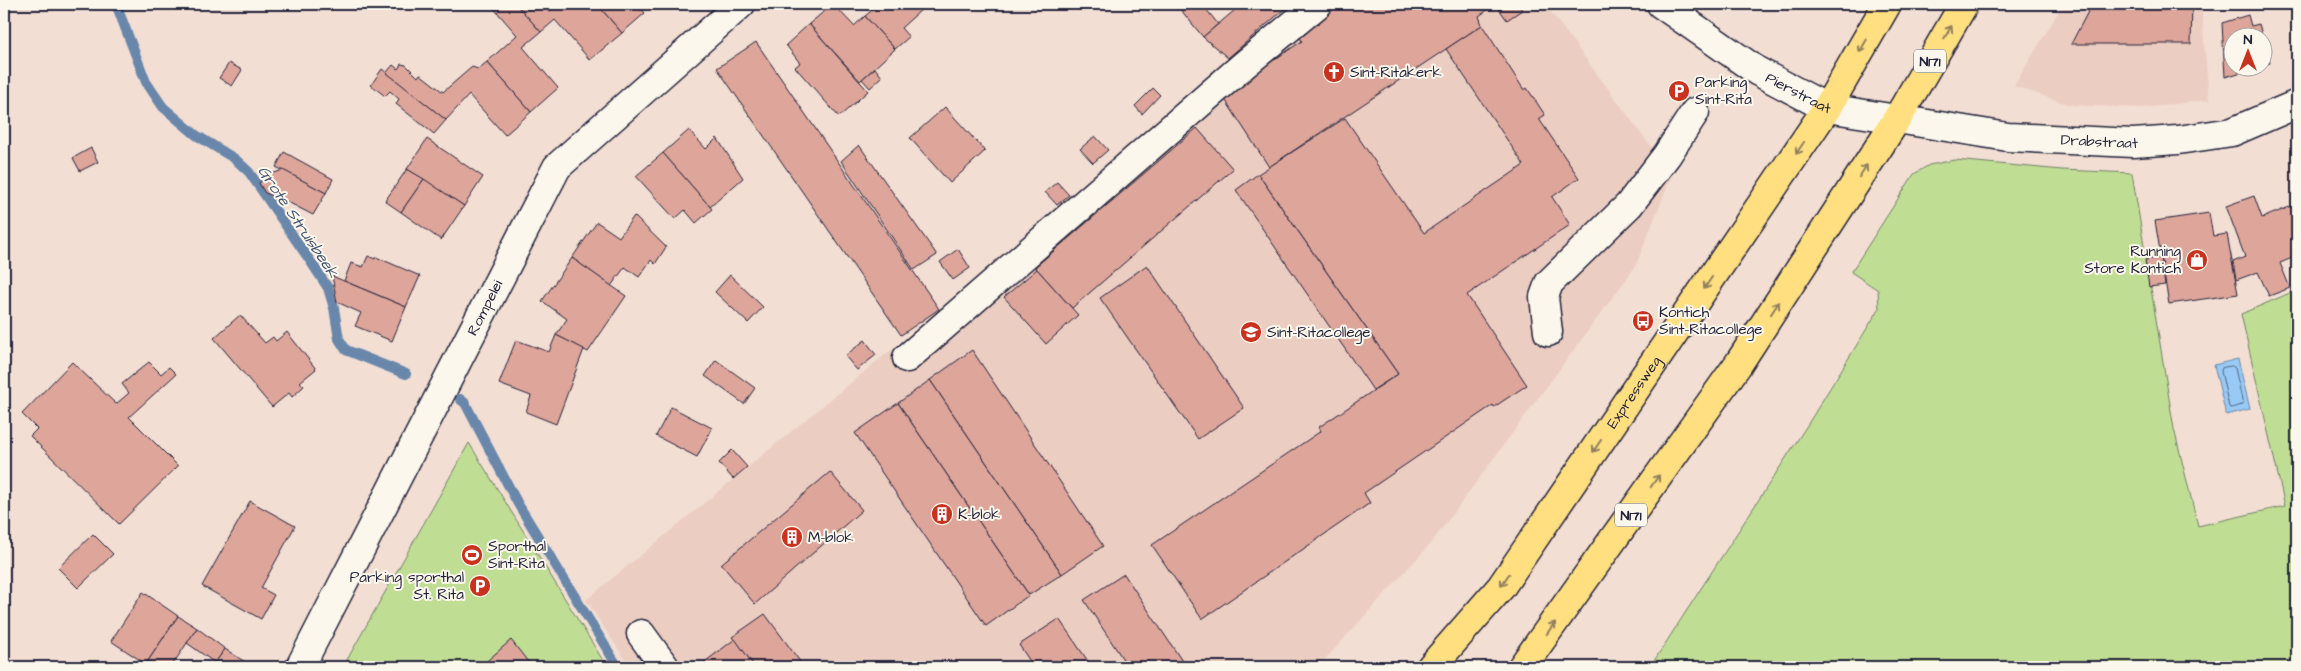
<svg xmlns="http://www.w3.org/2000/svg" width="2301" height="671" font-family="'Architects Daughter',sans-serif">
<rect width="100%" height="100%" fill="#f2ded3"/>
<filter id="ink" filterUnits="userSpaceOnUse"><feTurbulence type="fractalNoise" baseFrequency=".02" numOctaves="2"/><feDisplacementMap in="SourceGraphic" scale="10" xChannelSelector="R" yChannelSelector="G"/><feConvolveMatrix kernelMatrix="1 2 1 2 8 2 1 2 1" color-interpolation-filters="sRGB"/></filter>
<g filter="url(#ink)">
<g fill="#eccdc2">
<polygon points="1301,4 1545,4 1672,175 1635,267 1432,542 1318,667 630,667 586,600 887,353 942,312 1217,67"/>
<polygon points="2063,4 2201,4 2209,100 2142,108 2070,105 2014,86"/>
</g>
<g fill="#c0dd94" stroke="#718068">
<polygon points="1955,160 2062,170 2132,173 2174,429 2198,526 2285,506 2241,314 2297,290 2297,667 1650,667 1806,427 1879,309 1878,290 1851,272 1914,174 1929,165"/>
<polygon points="469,443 607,667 343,667"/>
</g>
<polygon fill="#98caf5" stroke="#6987ab" points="2238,359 2250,409 2226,415 2214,365"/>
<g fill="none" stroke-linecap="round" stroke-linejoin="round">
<polygon stroke="#516585" stroke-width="1" points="2232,366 2235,368 2243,404 2232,408 2229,407 2221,371 2222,368"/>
<g stroke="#6987ab" stroke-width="10">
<polyline points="116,4 146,82 163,107 196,135 235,159 249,172 311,262 328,288 334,308 339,339 346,350 406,374"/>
<polyline points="460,399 465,403 518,504 618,667"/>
</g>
</g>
<g fill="#dea59a" stroke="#22223b">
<polygon points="490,4 516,4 541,32 523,47 558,88 531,112 487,62 517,35"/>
<polygon points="516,4 542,4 549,12 558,4 597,4 622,33 590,60 555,20 541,32"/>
<polygon points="597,4 637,4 645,13 622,33"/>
<polygon points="833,4 854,26 865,16 895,49 860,81 809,24"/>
<polygon points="875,4 918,4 922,9 901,28 909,37 895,49 865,16 877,6"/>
<polygon points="1176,4 1202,4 1218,24 1203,37"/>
<polygon points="1242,4 1290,4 1228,58 1203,37"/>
<polygon points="1331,4 1496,4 1479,16 1482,25 1269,167 1222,95 1302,41 1294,29"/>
<polygon points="1507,4 1518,4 1522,10 1507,20 1499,9"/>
<polygon points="2092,4 2192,4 2191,44 2071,44"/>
<polygon points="2248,15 2251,26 2259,24 2263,38 2234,38 2234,68 2256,68 2225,77 2222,23"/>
<polygon points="809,24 868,91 839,117 795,67 800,63 786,45"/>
<polygon points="1482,25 1524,90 1527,88 1545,115 1539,119 1579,178 1552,197 1570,225 1467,295 1527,385 1494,407 1493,405 1364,493 1370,503 1202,619 1152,545 1321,431 1319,427 1398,374 1258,174 1345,118 1424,233 1524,165 1446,49"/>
<polygon points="2264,40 2270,63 2264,65"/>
<polygon points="756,42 939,309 901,335 717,68"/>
<polygon points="487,62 531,112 505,135 469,95 446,120 386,73 393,65 398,69 401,64 406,65 418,77 420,74 443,92 472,67 478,69"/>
<polygon points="229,63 242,70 232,86 219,78"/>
<polygon points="875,68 882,77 870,88 862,79"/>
<polygon points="382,69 446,120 434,134 396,104 399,99 390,91 385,96 371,85"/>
<polygon points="1153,88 1160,95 1142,114 1135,106"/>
<polygon points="945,107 985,151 950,183 910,138"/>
<polygon points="1197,128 1233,169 1072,308 1035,267"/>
<polygon points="689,130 706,149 717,138 743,178 710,207 663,153"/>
<polygon points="1095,136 1108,150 1093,163 1080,149"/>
<polygon points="427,139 483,177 464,206 407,169"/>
<polygon points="859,145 937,255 914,270 841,161"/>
<polygon points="91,148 98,162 80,171 73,158"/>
<polygon points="284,152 333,179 326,193 276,167"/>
<polygon points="663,153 712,209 696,223 685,210 675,219 636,176"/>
<polygon points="407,169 424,179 401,212 385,201"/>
<polygon points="283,170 326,193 313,215 282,199 265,193 259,183 269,175"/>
<polygon points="1258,174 1398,374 1373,390 1236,190"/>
<polygon points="424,179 464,206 441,240 401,212"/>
<polygon points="1057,182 1069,195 1057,205 1045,192"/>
<polygon points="2254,196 2262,218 2297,204 2297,256 2280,263 2290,288 2269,296 2258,272 2236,280 2233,262 2245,257 2226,206"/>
<polygon points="2209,213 2213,236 2227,234 2238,294 2169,304 2155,221"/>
<polygon points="634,216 666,247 655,264 651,260 639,277 625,267 611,286 572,258 597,222 619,237"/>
<polygon points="958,249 970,268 953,280 940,262"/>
<polygon points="368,256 375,259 376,257 420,276 406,307 344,281 351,263 363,267"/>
<polygon points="572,258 626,296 588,352 556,335 567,319 542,301"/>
<polygon points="2161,258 2165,285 2149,287 2145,260"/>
<polygon points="1147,265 1244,408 1198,439 1100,298"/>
<polygon points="1037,269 1078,315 1046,344 1004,297"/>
<polygon points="730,275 763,307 748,323 715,292"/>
<polygon points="332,276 406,307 392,341 355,326 361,313 337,302"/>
<polygon points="240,315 265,343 273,337 276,341 287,332 316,369 300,382 304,386 292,397 289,393 272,407 214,338"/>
<polygon points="556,335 584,349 556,424 526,412 531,396 499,384 516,340 549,352"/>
<polygon points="865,340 876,355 857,370 845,356"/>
<polygon points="972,350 1103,546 1062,574 930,380"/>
<polygon points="716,360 755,388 744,404 705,376"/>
<polygon points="72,362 116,404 129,393 122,384 149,362 161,374 169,367 176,374 129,417 178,466 119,524 30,436 37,429 22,414"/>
<polygon points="930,380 1062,574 1029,595 898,403"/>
<polygon points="898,403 1029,595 986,626 855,433"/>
<polygon points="671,407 712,428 697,457 656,436"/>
<polygon points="732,450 747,467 733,479 719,463"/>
<polygon points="830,472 862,510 755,604 721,564"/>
<polygon points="250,501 295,526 261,588 274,595 261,619 202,586"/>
<polygon points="93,534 113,554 78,588 58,568"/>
<polygon points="1124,574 1186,667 1128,667 1084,600"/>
<polygon points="143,592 178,616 146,664 111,641"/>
<polygon points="765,614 804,667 755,667 732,637"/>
<polygon points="178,616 197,628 171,667 150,667 146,664"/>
<polygon points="1059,619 1092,667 1034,667 1019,645"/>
<polygon points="197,628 225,649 215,663 187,643"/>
<polygon points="735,639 755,667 698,667"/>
<polygon points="511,640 532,667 480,667"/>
<polygon points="225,649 253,667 212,667"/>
</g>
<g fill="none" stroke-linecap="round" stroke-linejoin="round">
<g stroke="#22223b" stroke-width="31">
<g id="minor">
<path id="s1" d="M1661 4 1757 71 1827 108 1897 119 2008 137 2133 143 2178 140 2232 132 2297 104"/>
<polyline points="1548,332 1544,297 1549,283 1629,205 1667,155 1695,112"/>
<polyline points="907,358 1245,64 1318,4"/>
<polyline points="641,634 665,667"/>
<path id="s2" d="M300 667 557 167 741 4"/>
</g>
</g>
<g stroke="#22223b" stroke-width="31">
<g id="highway">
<path id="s3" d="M1431 667 1501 587 1827 108 1887 4"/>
<polyline points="1522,667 1739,363 1897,119 1964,4"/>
</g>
</g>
<use href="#minor" stroke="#fbf7ec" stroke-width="28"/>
<use href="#highway" stroke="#ffdf80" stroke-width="28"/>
</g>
<defs><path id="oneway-shaft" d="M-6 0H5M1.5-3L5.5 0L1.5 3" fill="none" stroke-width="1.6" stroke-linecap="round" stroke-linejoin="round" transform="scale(1.25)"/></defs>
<g stroke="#90805e">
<use href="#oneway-shaft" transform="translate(1948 32) rotate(-60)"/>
<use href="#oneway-shaft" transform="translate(1863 46) rotate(120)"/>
<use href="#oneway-shaft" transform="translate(1800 148) rotate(124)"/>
<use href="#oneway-shaft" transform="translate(1863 171) rotate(-57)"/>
<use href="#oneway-shaft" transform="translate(1708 283) rotate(124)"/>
<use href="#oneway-shaft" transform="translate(1775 308) rotate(-57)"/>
<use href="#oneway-shaft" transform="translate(1597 446) rotate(124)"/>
<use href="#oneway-shaft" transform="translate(1655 481) rotate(-55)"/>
<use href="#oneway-shaft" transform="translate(1505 580) rotate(124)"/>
<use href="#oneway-shaft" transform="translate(1551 628) rotate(-55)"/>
</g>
</g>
<defs>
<g id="church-disc" transform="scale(1.125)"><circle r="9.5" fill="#c8321e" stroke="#fbf7ec"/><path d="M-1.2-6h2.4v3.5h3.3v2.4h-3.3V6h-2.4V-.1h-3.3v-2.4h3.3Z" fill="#fff"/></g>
<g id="parking-disc" transform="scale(1.125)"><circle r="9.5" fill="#c8321e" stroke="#fbf7ec"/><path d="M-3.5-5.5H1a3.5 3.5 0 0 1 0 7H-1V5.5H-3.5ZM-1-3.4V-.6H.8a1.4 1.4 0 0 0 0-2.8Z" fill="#fff"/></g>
<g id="shop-disc" transform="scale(1.125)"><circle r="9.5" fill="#c8321e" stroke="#fbf7ec"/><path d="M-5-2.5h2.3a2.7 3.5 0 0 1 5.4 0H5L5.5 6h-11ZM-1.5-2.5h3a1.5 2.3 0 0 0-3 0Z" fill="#fff"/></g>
<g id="bus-disc" transform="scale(1.125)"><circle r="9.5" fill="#c8321e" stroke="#fbf7ec"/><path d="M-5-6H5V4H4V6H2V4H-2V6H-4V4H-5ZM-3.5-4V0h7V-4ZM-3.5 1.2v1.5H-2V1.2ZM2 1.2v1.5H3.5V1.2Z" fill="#fff"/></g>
<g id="school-disc" transform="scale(1.125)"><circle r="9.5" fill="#c8321e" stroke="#fbf7ec"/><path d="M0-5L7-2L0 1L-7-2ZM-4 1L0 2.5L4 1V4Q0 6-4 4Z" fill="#fff"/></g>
<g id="building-disc" transform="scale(1.125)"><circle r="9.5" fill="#c8321e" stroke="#fbf7ec"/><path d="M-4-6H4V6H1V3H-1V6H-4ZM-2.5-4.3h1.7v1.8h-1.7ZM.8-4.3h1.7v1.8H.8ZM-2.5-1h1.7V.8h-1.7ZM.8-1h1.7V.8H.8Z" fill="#fff"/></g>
<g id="stadium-disc" transform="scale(1.125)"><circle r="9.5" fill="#c8321e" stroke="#fbf7ec"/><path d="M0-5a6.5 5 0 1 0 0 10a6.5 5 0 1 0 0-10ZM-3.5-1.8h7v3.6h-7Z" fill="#fff"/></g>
</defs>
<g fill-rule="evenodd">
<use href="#church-disc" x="1334" y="72"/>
<use href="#parking-disc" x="1679" y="91"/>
<use href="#shop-disc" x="2197" y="260"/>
<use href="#bus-disc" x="1643" y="321"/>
<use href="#school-disc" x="1251" y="332"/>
<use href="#building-disc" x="942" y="514"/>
<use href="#building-disc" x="792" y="537"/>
<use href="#stadium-disc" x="472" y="555"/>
<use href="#parking-disc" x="480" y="586"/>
</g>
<g text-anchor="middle" stroke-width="4" stroke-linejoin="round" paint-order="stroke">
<g fill="#fbf7ec" stroke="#636270" stroke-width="1">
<rect x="1914" y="49.5" width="32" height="23" rx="4"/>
<rect x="1615" y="503.5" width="32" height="23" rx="4"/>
</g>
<g font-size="14" font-weight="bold" fill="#22223b">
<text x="1930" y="66">N171</text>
<text x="1631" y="520">N171</text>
</g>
<g font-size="15" fill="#22223b" stroke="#fbf7ec" text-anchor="start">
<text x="1350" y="77">Sint-Ritakerk</text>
<text x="1695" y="87">Parking<tspan x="1695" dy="17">Sint-Rita</tspan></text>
<text x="2181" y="256" text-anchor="end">Running<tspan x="2181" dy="17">Store Kontich</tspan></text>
<text x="1659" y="317">Kontich<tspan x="1659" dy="17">Sint-Ritacollege</tspan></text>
<text x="1267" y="337">Sint-Ritacollege</text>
<text x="958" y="519">K-blok</text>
<text x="808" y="542">M-blok</text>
<text x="488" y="551">Sporthal<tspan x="488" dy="17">Sint-Rita</tspan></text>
<text x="464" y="582" text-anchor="end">Parking sporthal<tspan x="464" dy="17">St. Rita</tspan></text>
</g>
<g font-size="15" fill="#22223b" stroke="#fbf7ec">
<text dy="5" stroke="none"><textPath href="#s1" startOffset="164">Pierstraat</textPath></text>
<text dy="5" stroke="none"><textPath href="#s1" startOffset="471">Drabstraat</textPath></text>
<text dy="5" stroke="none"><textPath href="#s2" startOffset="404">Rompelei</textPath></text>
<text dy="5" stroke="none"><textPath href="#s3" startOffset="342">Expressweg</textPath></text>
</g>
<g font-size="16" font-style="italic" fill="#455473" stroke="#fbf7ec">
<text transform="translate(299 221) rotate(56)" y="6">Grote Struisbeek</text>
</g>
</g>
<rect width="2301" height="671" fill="none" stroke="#fbf7ec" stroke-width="20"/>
<rect x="10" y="10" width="2281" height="651" fill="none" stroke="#22223b" stroke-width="2" filter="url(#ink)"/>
<g transform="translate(2248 52)"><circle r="24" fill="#fbf7ec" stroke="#a4a2a5"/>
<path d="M0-4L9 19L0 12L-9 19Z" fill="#c8321e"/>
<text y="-8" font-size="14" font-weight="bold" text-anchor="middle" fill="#22223b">N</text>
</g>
</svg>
